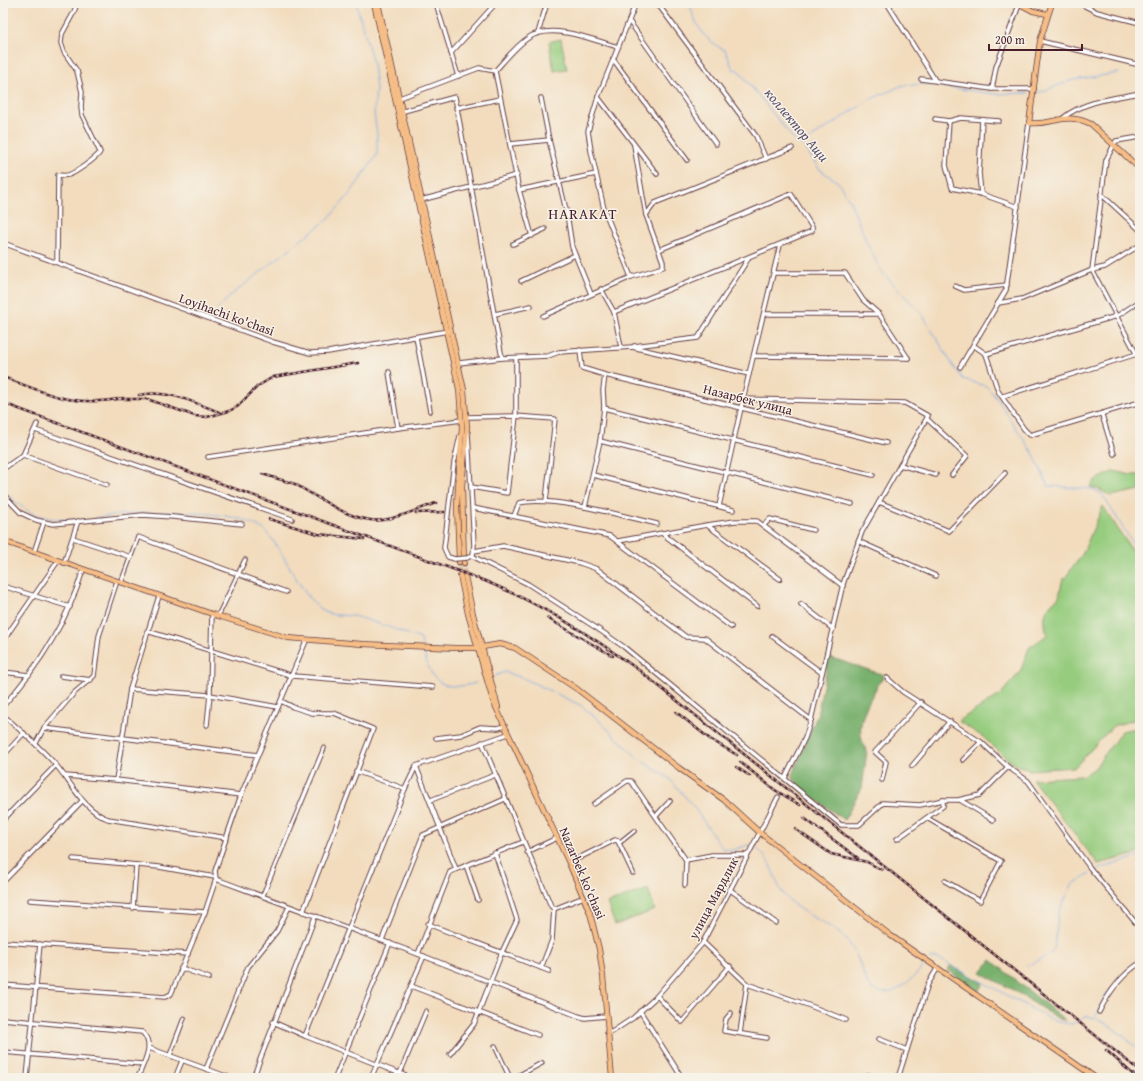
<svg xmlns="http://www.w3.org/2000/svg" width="1143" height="1081" font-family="'Gentium Book Plus',serif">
<rect width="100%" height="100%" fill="#f7f3e8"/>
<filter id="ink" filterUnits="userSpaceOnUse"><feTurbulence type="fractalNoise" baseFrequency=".025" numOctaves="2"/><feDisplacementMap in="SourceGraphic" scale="8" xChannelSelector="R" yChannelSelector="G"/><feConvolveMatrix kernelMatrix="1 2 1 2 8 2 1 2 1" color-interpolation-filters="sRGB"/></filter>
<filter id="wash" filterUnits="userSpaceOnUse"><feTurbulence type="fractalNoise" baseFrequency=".012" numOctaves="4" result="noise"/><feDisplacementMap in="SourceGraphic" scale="16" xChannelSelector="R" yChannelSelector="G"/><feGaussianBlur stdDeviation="0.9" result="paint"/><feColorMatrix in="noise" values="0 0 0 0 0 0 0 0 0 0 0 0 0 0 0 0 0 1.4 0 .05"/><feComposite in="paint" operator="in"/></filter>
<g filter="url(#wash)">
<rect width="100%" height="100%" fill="#f2dcbd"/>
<g fill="#96cc7e" stroke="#707654">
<polygon points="561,39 567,69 554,71 549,42"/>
<polygon points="1114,471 1131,475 1140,475 1140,490 1111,496 1098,489 1090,487 1094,481"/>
<path d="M1103 506 1140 563V718L1113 726 1075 767 1029 770 1012 763 983 737 958 721 1000 695 1020 672 1029 648 1047 635C1043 616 1043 610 1059 597L1062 582 1082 555Z"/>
<polygon points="1140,727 1140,853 1098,864 1032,779 1082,776 1094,769 1122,731"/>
<polygon points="648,889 655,910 615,925 607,903"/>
</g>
<g fill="#78b06d" stroke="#61684c">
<path d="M829 657 884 675C871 698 850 726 867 751L862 788 844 820 803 790 792 777 817 716Z"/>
<polygon points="991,960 1065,1020 1059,1019 1013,990 981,973"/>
<polygon points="950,966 983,983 978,992 948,970"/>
</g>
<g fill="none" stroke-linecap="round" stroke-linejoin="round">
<g stroke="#7baae5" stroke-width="1">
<path d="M690 3C693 23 706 42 725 50L733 69 738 70 796 142 804 146 819 169 838 182 850 201 869 248 882 272 922 314 952 364 963 379 986 386 995 396 1033 453 1048 486 1092 489 1102 494 1140 555"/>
<polyline points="1037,93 1073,80 1119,73"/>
<polyline points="802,144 869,100 901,86 925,84 995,94 1028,93"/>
<polyline points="217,310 230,296 328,219 349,195 377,155 377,134 374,113 376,89 373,63 356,3"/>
<path d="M3 489C27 516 42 520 78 520"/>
<path d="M95 518C131 512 243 504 268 534 286 555 303 600 325 612 334 617 348 614 357 617 379 623 400 631 421 639L422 645"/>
<path d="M423 648C430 683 442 692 476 683"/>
<polyline points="495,676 504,672 523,678 580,705 594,716 640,760 669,778 693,806 723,849 733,850 748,845"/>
<path d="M755 847C773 859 773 881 785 896 802 917 833 922 849 943 858 954 862 972 868 984 870 988 872 988 875 990 894 1001 914 977 926 963"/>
<polyline points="1096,870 1140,856"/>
<path d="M930 959 937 958 943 961 1057 1022 1072 1024 1088 1016C1108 1021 1124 1037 1140 1050"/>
<polyline points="1027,966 1049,955 1054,949 1058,916 1062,905 1072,885 1090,873"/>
<polyline points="1120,977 1140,958"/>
<polyline points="1095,1017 1105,996 1111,989"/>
<polyline points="1067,1075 1067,1078"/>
</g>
</g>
</g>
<g filter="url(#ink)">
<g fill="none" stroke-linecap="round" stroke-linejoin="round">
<g stroke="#d0b6a0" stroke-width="4.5" stroke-dasharray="4.5 2" stroke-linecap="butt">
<polyline points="459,562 460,575"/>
<polyline points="464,563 465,576"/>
</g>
<g stroke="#633b41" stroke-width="5.5">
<g id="minor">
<polyline points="436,3 458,76"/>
<polyline points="619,3 633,8"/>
<polyline points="657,3 756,136 766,159"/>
<polyline points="887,3 935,80"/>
<polyline points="1079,3 1097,12 1140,23"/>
<polyline points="629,21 716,144"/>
<polyline points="538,33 547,3"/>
<polyline points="1040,41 1140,65"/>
<polyline points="451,53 496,3"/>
<polyline points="613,59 687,160"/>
<polyline points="495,71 519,190 532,236"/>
<path d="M495 71C505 60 516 46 528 38 552 22 593 40 618 47"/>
<polyline points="921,79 992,89 1034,89"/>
<polyline points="992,89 996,67 1019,5"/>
<polyline points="598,97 657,174"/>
<polyline points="541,98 549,140 567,214 572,247 591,294"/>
<polyline points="397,99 479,68 495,71"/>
<polyline points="456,108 500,99"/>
<polyline points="400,112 455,97 502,358"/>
<path d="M1063 118C1084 101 1114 98 1140 93"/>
<polyline points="935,119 949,121 961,118 999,121"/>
<polyline points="949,121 946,165 952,188 981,194 1018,207"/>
<polyline points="510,144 549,140"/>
<polyline points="634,145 646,215"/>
<polyline points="519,190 596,174"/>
<polyline points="981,194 979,173 982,120"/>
<polyline points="1101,194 1140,230"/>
<polyline points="421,200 517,175"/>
<polyline points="3,243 273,342 310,353 328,352 448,331"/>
<polyline points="513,244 545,229"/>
<path d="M57 261 58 175C61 175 65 176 68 175 74 174 98 157 100 152L82 115 81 107 82 92 77 71 64 52 61 43 62 34 74 12 77 3"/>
<polyline points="774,273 845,273 863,300 879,314 908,358"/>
<polyline points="631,277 604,209 591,151 588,131 598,97 636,3"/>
<polyline points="521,281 575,255"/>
<polyline points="955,286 964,290 1007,285"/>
<polyline points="601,289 614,312 621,347"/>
<polyline points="998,303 1022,299 1092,270 1105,267 1140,245"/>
<polyline points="614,312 812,231 812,227 791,194 659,250"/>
<polyline points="495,314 531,306"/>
<polyline points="765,314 879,314"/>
<polyline points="543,316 631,277 663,267 663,262 646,215 655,203 792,148"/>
<polyline points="416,337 430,411"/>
<polyline points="973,345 986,354 998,391 1024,429 1030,435 1140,402"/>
<polyline points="634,346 698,338 748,259"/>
<polyline points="580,350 582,368 605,375 603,390 604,408 600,441 585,507"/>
<polyline points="986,354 1117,316 1140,301"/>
<polyline points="1137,355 1092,270 1106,160 1116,141 1140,137"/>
<polyline points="754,356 908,358"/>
<polyline points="459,363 502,358 548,356 559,352 632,347 749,374"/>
<polyline points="960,367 1006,290 1029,123"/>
<polyline points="389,372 398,428"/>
<polyline points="605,375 886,443"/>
<polyline points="1003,396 1140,353"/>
<polyline points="743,399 905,403 928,416 862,532 843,584 811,720 805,738 785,778"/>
<polyline points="604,408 873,475"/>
<polyline points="1102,415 1114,454"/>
<polyline points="467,417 514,416 555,419 546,501"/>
<polyline points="927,419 967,456 952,475"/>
<polyline points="35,430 292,519"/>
<polyline points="600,441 852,504"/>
<polyline points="23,455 107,485"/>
<polyline points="208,457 398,428 462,420"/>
<polyline points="900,465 936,475"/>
<polyline points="3,469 23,455 37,424"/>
<polyline points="593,475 733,510"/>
<polyline points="471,487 507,493 516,416 516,358"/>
<polyline points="3,494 21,513 36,520 53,524 143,515 173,517 242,524"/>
<polyline points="879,502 949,531 1005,473"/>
<polyline points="719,506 743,399 780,245"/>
<polyline points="473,508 610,536 731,627"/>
<path d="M514 516 519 503C552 495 623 516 657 524"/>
<polyline points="707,525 780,579"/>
<polyline points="764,525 770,519 813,530"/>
<polyline points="663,534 757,606"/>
<polyline points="73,538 131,557"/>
<polyline points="618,541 707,525 735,521 757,521 843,586"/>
<polyline points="858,541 936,576"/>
<polyline points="474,551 503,546 580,563 597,569 686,637 705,638 811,720"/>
<polyline points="34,552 44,522"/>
<polyline points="472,556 528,584 598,629 624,647 841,825 859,825 883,803 920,805 943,800 958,800 980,795 1008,767"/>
<polyline points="467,558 473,555 474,545 468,433"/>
<polyline points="455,559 448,557 444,548 454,463 460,436"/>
<polyline points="64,563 78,521"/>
<polyline points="121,583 138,537 286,592"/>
<polyline points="3,586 70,607"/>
<polyline points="801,604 833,629"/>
<polyline points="218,616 245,560"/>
<polyline points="147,631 293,676 433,687"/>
<polyline points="772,636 822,673"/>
<polyline points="3,643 9,632 58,561"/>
<polyline points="3,672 29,675"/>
<polyline points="61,676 91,680"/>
<polyline points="887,678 903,692 981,742 1008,767 1028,781 1090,868 1140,928"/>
<polyline points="130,689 210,695 278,707"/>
<polyline points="281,701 293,707 312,713 334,713 373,729 303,912"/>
<path d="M3 706C38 667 68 620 83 570"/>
<path d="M3 715C21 731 39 746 55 764 72 783 83 810 108 819L227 838"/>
<polyline points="207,725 210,695 212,614"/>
<polyline points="44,728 258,755"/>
<polyline points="436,738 461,735 480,727 498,728 505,726"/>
<polyline points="482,742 551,906 554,909 584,897"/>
<polyline points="36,743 44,728 74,693 94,676 99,636 117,581"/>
<polyline points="3,756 24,733"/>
<polyline points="963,760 981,742"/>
<polyline points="416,766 456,869"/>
<polyline points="912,766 950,721"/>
<polyline points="356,771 405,789"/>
<polyline points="65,776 116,780 241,795"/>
<polyline points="116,780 130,689 159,596"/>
<polyline points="882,780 886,762 875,752 921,702"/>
<polyline points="431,800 495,775"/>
<polyline points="960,800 993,820"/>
<polyline points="594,804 627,781 631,781 686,860 685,885"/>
<polyline points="656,816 670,801"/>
<polyline points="927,818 1001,861 980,901 945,881"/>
<polyline points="3,820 56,765"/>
<polyline points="897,839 943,806 943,800"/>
<polyline points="619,843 634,831"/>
<polyline points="527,852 557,838"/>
<polyline points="73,859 159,867 215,877"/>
<polyline points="686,860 712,855 747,855"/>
<polyline points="569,863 615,840 618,841 633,873"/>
<polyline points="466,865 478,900"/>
<polyline points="216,879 418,954 578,1016 585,1018 606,1016"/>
<polyline points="3,882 82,801"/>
<polyline points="729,889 776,923"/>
<polyline points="263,895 324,748"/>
<polyline points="30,900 205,912"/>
<polyline points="133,908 136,865"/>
<polyline points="428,924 549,971"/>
<polyline points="382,940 423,835 505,799"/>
<polyline points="3,942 188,954"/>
<polyline points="703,942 747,984 808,1005 846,1020"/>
<polyline points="418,954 450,872 523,842"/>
<polyline points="181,968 209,978"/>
<polyline points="541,968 552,940 554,909"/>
<polyline points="3,985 165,997 171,994 205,912 216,879 215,871 241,795 306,641"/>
<polyline points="411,986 538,1035"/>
<polyline points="657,996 682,1022 730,966"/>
<polyline points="640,1011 679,1073 680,1078"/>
<path d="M1099 1012C1109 992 1121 975 1140 963"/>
<polyline points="731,1013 726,1019 724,1031 767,1038"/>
<path d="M3 1019 142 1032C156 1045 143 1062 138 1078"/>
<polyline points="273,1022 305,1036 411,1078"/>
<polyline points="607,1032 612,1032 633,1018 655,998 702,944 778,797"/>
<polyline points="740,1033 747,984"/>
<polyline points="305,1036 405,789 416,766 508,734"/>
<polyline points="879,1039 907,1050"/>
<polyline points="495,1046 510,1078"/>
<polyline points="149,1048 231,1078"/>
<polyline points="3,1052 142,1064"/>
<polyline points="450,1054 474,1024 502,952 517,920 495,853"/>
<polyline points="170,1055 184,1018"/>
<polyline points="206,1069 248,967 277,931 289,907"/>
<polyline points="868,1075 877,1078"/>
<polyline points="27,1078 40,944"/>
<polyline points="175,1078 182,1061"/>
<polyline points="253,1078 315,917"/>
<polyline points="335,1078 390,943"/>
<polyline points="371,1078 424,956"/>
<polyline points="398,1078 426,1011"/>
<polyline points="514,1078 542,1063"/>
<polyline points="898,1078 928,984 937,969"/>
</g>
</g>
<g stroke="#633b41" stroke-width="6">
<g id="major">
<polyline points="374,3 459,389 462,427 457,505 459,562"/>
<polyline points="378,3 464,390 467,427 462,486 464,563"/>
<polyline points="1018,3 1033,11 1047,14"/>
<path d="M1052 3 1040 41 1029 123C1054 126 1063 111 1091 124L1140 169"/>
<polyline points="3,541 212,614 288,638 362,644 456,648 477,648 500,644 515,648 577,689 679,768 724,800 759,832 890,935 1096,1078"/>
<polyline points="460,575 468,614 493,701 569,863 590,913 599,949 603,976 612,1078"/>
<polyline points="465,576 473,614 498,707"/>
</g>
</g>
<use href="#minor" stroke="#fff" stroke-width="3.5"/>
<use href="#major" stroke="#f6be87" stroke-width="4.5"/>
<g stroke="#4a1f2b" stroke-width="2.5">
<g id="rail">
<path d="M3 377C49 394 72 408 123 398"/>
<path d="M139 395C167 389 193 402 219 412"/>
<polyline points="118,399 147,399 195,416 207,417 229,411 237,407 258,386 273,377 358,363"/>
<path d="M3 403 485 581C543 605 589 634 640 671L1140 1071"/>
<polyline points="262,474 295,484 320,499"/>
<path d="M317 497C335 508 360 523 383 520 401 517 419 509 436 503"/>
<polyline points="416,513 444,512"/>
<polyline points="269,519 318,534 364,539"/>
<polyline points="547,618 613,656"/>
<polyline points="676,712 710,739 737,755"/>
<polyline points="740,762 775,790 800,805"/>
<polyline points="736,767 750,776"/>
<polyline points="804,818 858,858"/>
<polyline points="795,829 831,854 867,862 882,870"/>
<polyline points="1106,1050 1137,1078"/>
</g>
</g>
<use href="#rail" stroke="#f7f3e8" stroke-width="1" stroke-dasharray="3" stroke-linecap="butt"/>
<g stroke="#633b41" stroke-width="5.5" stroke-linecap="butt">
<polyline id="minor-bridge" points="455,559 467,558"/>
</g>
<use href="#minor-bridge" stroke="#fff" stroke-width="3.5"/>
</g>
</g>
<g text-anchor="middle" stroke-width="3" stroke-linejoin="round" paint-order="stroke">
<g font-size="13" fill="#4a1f2b" stroke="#f7f3e8">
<text transform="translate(227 314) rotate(20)" y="5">Loyihachi ko'chasi</text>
<text transform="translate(748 399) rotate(14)" y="5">Назарбек улица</text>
<text transform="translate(583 873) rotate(67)" y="5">Nazarbek ko'chasi</text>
<text transform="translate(713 898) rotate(-62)" y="5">улица Мардлик</text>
</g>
<g font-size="14" font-style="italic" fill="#5b506c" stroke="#f7f3e8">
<text transform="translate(797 125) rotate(50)" y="5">коллектор Ащи</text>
</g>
<g font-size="15" letter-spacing="1" fill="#4a1f2b" stroke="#f7f3e8">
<text x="583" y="219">HARAKAT</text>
</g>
</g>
<rect width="1143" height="1081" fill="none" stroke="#f7f3e8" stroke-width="16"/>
<path d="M989 44v6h93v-6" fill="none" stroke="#4a1f2b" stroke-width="2"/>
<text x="995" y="44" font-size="12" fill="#4a1f2b" stroke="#f7f3e8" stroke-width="3" paint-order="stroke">200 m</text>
</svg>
